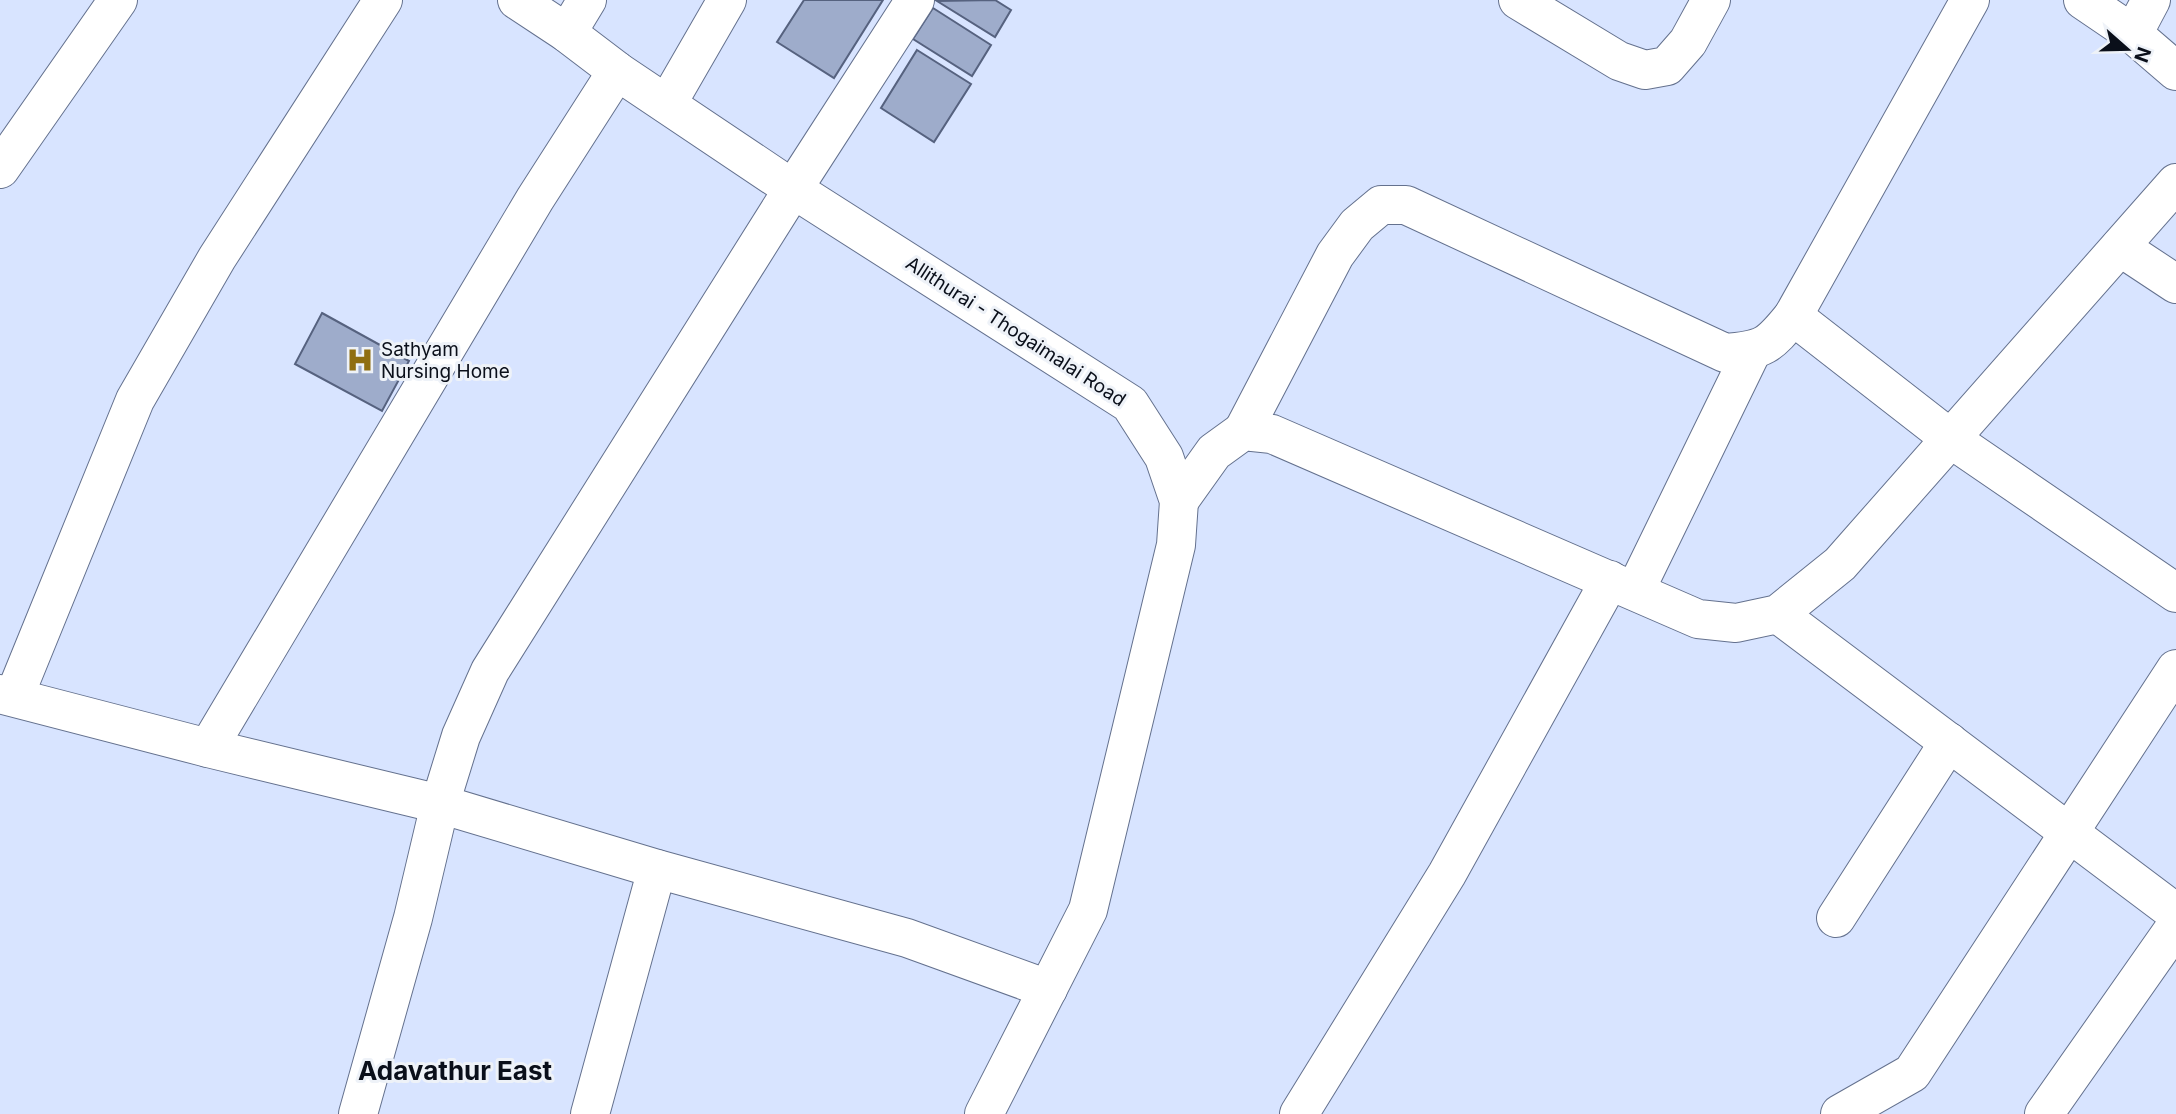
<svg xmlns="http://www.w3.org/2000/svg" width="2176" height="1114" font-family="Inter,sans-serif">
<rect width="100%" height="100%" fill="#d8e4ff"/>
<g fill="#9eaccb" stroke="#56627f" stroke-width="2">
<polygon points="804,0 883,0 834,78 777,42"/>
<polygon points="995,0 1011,10 995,37 937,1"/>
<polygon points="933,8 991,45 972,76 913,39"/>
<polygon points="917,50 971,84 934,142 881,108"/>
<polygon points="322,313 409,361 382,411 295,364"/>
</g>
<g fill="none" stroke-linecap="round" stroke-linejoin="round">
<g stroke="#64718e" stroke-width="40">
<g id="street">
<polyline points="1518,0 1619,61 1645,70 1667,66 1688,42 1711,0"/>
<polyline points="2083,0 2133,34 2176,71"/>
<polyline points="567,33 587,0"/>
<polyline points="2133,34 2151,0"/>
<polyline points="667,104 727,0"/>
<polyline points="0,169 118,0"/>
<polyline points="2120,247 2176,284"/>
<polyline points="1793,316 1951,439 2176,593"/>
<path d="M1243 431 1335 255 1357 225 1381 205H1406L1725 353C1764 350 1769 346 1793 316L1970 0"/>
<polyline points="1635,591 1752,351"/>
<polyline points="1778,614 2176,913"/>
<polyline points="0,694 208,748 440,804 657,869 907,938 1048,989"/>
<polyline points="14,697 135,400 217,258 383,0"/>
<polyline points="208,748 535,199 617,71"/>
<polyline points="1836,918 1949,742"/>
<polyline points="358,1114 413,918 440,804 461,736 490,671 793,189 915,0"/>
<polyline points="590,1114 657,869"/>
<polyline points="1299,1114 1447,874 1610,580"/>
<polyline points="1840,1114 1912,1073 2176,669"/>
<polyline points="2044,1114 2176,926"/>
</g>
</g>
<g stroke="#64718e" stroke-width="40">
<g id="secondary">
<polyline points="517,0 567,33 617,71 793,189 1130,404 1164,457 1179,501 1176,545 1088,910 984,1114"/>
<polyline points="1179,501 1214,452 1243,431 1272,434 1698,619 1736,623 1778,614 1840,564 2176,183"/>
</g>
</g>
<use href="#street" stroke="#fff" stroke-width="38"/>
<use href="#secondary" stroke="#fff" stroke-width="38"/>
</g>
<defs>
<g id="hospital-bare" transform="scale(2.1)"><path d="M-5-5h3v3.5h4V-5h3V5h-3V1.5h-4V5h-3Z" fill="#8f6e13" stroke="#eef2f8" stroke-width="2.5" paint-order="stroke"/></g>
</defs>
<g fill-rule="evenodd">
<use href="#hospital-bare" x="360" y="360"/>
</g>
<g text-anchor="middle" stroke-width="6" stroke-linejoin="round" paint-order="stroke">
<g font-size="19" fill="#0a0f1a" stroke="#eef2f8">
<text transform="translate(1016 331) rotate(33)" y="7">Allithurai - Thogaimalai Road</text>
</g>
<g font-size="19" fill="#0a0f1a" stroke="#eef2f8" text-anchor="start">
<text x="381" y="356">Sathyam<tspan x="381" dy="22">Nursing Home</tspan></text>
</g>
<g font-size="26" font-weight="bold" fill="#0a0f1a" stroke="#eef2f8">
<text x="455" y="1080">Adavathur East</text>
</g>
</g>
<g transform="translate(2127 49) rotate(110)" stroke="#eef2f8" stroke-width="5" paint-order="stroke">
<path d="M0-5L12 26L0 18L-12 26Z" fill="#0a0f1a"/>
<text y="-10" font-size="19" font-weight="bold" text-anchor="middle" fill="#0a0f1a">N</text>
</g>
</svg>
